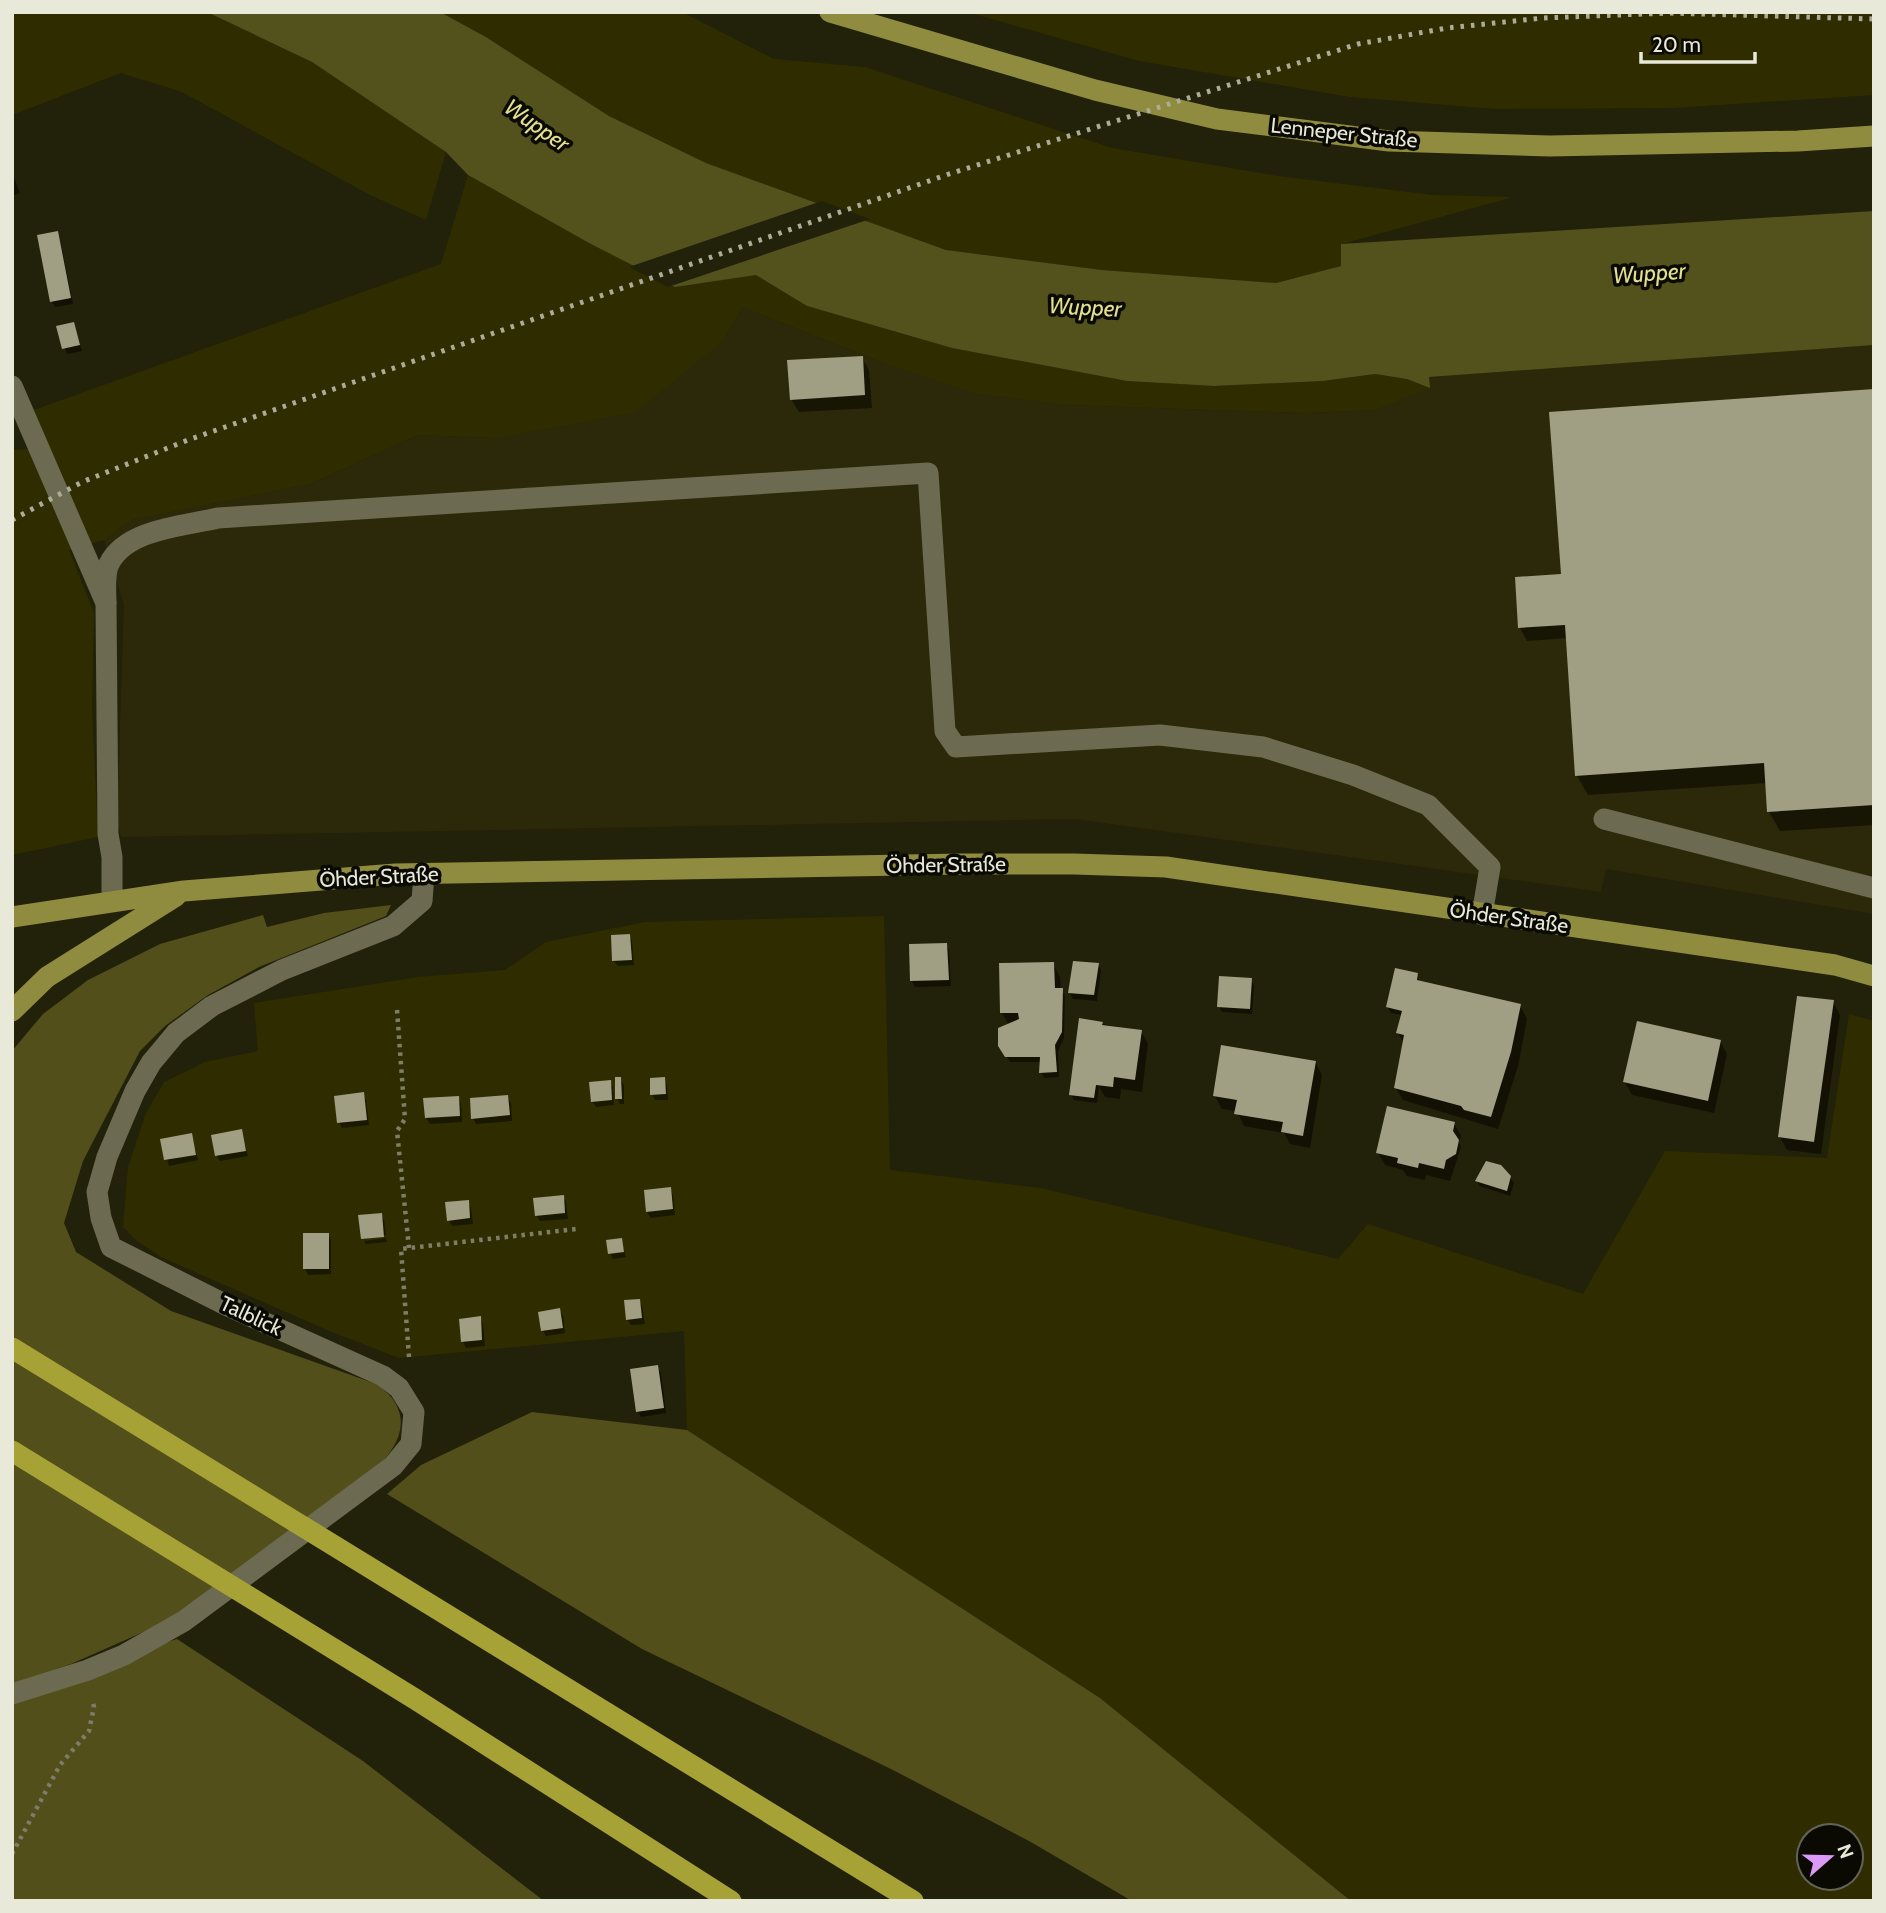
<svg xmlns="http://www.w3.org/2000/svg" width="1886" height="1913" font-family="Cabin,sans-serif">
<rect width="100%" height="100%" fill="#222109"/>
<polygon fill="#2b2909" points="742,307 881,362 1068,405 1305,413 1374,410 1429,377 1874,345 1874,914 1606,869 1601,892 1075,819 121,837 117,819 124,605 104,540 132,520 310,484 418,435 496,438 724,340"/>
<g fill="#2f2d00" fill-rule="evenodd">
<polygon points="12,12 207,12 312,62 446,152 426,220 370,195 182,92 121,73 12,115"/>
<polygon points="440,12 682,12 774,59 865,67 1112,148 1278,176 1433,195 1513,197 1342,244 1341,266 1276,283 1102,270 946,250 706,163 609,116 486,37"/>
<polygon points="967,12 1874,12 1874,95 1673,108 1496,109 1350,97 1139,61"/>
<polygon points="468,175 589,243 674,286 756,275 807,306 952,348 1127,381 1214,386 1323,381 1375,374 1407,379 1430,388 1374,410 1305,413 1068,405 974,393 881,362 742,307 724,340 636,412 496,438 418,435 310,484 132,520 104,540 69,550 94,613 92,710 98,837 12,855 12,450 43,448 34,410 441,264"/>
<path d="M884 916 890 1170 1041 1188 1338 1259 1368 1224 1583 1294 1665 1151 1827 1158 1849 1014 1874 1021V1901H1351L1100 1698 687 1430 684 1331 399 1358 327 1330 161 1257 136 1240 123 1227 128 1167 146 1113 164 1082 205 1062 258 1051 254 1003 418 977 505 970 546 942 645 922ZM1809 1836H1851V1878H1809Z"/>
</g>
<g fill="#524f1b">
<path d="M391 905 386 916 259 967 208 995 165 1026 140 1051 83 1161 64 1223 76 1252 171 1311 379 1385C383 1390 391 1395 394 1401 410 1426 395 1448 379 1466L175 1618 71 1664 12 1685V1051L43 1014 88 980 160 944 263 915 267 927 324 913Z"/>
<polygon points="532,1412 687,1430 1100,1698 1351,1901 1132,1901 1029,1841 891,1769 642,1649 387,1494 421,1465"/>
<polygon points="177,1639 363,1761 544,1901 12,1901 12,1689"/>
</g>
<polygon fill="#53511c" points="207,12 440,12 486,37 609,116 706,163 946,250 1102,270 1276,283 1341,266 1341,244 1874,211 1874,345 1429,377 1430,388 1407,379 1375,374 1323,381 1214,386 1127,381 952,348 807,306 756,275 675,287 589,243 468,175 446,152 312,62"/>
<polygon fill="#222109" points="822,201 870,219 668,287 629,267"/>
<g fill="#0007">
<polygon points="12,173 20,193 12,196"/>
<polygon points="57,233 60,239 73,304 55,307 52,302"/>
<polygon points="73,324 82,351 67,354 58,327"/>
<polygon points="862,358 869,370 872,408 799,412 791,399"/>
<polygon points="1874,391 1874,825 1780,831 1769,812 1767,783 1588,795 1577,776 1567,638 1527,641 1520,628 1563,576"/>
<polygon points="629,935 632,941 634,965 618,966 614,961"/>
<polygon points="946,944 949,950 951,986 915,987 912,981"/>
<polygon points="1053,964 1060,977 1061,990 1065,996 1064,1038 1058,1051 1059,1077 1044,1078 1041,1072 1041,1062 1010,1062 1000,1045 1009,1025 1002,1013"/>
<polygon points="1098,964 1101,970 1097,1001 1073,999 1070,993"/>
<polygon points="1417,974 1420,983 1520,1006 1527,1019 1518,1066 1498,1129 1403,1100 1396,1088 1404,1043 1398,1033 1402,1015 1391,1013 1388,1007"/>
<polygon points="1251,980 1254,986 1252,1014 1222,1012 1219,1006"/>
<polygon points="1833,1002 1840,1015 1821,1154 1787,1150 1780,1137"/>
<polygon points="1102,1024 1141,1031 1148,1044 1142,1092 1121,1089 1120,1099 1105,1097 1099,1086 1097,1103 1074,1100 1071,1095"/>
<polygon points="1720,1041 1727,1054 1714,1113 1632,1095 1625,1082"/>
<polygon points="1315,1062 1322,1075 1310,1148 1290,1144 1284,1133 1244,1126 1237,1111 1222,1109 1215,1096"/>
<polygon points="620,1079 624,1085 624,1104 620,1104 617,1098"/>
<polygon points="664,1079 667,1085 668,1100 655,1100 652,1094"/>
<polygon points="610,1082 613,1087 614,1105 596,1107 592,1101"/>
<polygon points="363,1094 366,1100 369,1125 342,1128 339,1122"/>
<polygon points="507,1097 511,1103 512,1121 476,1124 473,1118"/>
<polygon points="458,1098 461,1103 462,1122 430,1124 426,1118"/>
<polygon points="1454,1123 1461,1136 1459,1143 1461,1147 1450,1181 1426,1175 1425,1180 1407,1176 1403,1170 1385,1165 1378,1153"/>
<polygon points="241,1131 248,1156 220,1161 216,1155"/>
<polygon points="191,1135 198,1160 169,1166 162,1140"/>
<polygon points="1510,1177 1514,1183 1510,1196 1480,1186 1477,1181"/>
<polygon points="670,1189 673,1195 675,1215 651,1218 647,1212"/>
<polygon points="563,1197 566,1202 568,1219 540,1221 536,1215"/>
<polygon points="468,1202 471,1208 473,1224 452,1226 449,1220"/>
<polygon points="381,1215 384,1220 386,1235 363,1237"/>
<polygon points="328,1235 331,1240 331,1274 308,1275 305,1269"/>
<polygon points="386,1238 387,1242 366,1244 364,1241"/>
<polygon points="621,1240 626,1257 613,1259 610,1253"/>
<polygon points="639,1300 642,1306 645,1324 631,1325 627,1319"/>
<polygon points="559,1310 563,1316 565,1333 546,1336 543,1331"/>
<polygon points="480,1318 483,1324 485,1346 466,1348 463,1342"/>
<polygon points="657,1367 661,1373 666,1413 641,1417 638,1411"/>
</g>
<g fill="#a09f84">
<polygon points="58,231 71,298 50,302 37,235"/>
<polygon points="74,322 80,345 62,349 56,326"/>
<polygon points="863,356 865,395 790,400 787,360"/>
<polygon points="1874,389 1874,805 1767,812 1764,763 1575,776 1565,625 1518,628 1515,577 1561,574 1549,412"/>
<polygon points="630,934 632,960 612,961 611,935"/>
<polygon points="947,943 949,980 910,981 909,944"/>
<polygon points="1073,961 1099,963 1094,995 1068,993"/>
<polygon points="1054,962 1055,988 1063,988 1062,1032 1055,1045 1057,1072 1039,1073 1040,1057 1005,1057 998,1046 998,1028 1019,1019 1018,1013 1000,1013 999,963"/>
<polygon points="1395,968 1418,973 1417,980 1521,1004 1511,1052 1491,1117 1464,1110 1461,1106 1394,1088 1404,1035 1396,1033 1402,1011 1386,1007"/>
<polygon points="1219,976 1252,978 1250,1009 1217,1007"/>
<polygon points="1797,996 1834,1000 1814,1142 1778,1137"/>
<polygon points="1079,1018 1103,1022 1102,1025 1142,1030 1135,1080 1114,1077 1113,1087 1096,1085 1094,1098 1069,1095"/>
<polygon points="1637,1021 1721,1040 1708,1101 1623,1082"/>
<polygon points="1221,1045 1316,1061 1303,1136 1281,1132 1283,1122 1234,1114 1237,1100 1213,1096"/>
<polygon points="615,1077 621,1077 622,1099 615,1099"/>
<polygon points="665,1077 666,1094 650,1095 650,1078"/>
<polygon points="611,1080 612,1100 591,1102 589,1082"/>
<polygon points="364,1092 367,1120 337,1123 334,1096"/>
<polygon points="508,1095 510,1115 471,1119 470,1098"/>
<polygon points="459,1096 460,1116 425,1118 423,1098"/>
<polygon points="1387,1106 1455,1122 1453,1131 1459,1140 1456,1154 1446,1160 1444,1169 1419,1163 1418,1168 1397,1163 1398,1158 1376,1153"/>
<polygon points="242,1129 246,1151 215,1156 211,1135"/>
<polygon points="192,1133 196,1155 164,1160 160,1139"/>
<polygon points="1486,1161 1501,1165 1511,1176 1507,1191 1475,1181"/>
<polygon points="671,1187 673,1209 646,1212 644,1190"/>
<polygon points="564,1195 565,1213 535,1216 533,1198"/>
<polygon points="469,1200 470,1218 447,1221 445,1202"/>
<polygon points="382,1213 384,1237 361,1239 358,1215"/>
<rect x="303" y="1233" width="26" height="36"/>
<polygon points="622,1238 624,1252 608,1254 606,1240"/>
<polygon points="640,1299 642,1318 626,1320 624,1300"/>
<polygon points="560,1308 563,1328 541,1331 538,1312"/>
<polygon points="481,1316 482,1340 461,1342 459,1319"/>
<polygon points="658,1365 664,1408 636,1412 630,1369"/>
</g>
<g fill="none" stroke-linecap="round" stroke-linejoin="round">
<g stroke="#7d7d69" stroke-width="4.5" stroke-dasharray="3.5 5" stroke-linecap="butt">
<polyline points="397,1010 405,1119 397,1131 409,1248"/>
<polyline points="409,1357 401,1249 576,1229"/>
<polyline points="12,1854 60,1765 89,1731 94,1707 92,1699"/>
</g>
<g stroke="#6c6b51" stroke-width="21">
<polyline points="12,386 106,603 108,834 112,857 112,901"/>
<path d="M106 603C106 592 104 574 109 564 126 529 184 526 218 518L928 473 945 731 956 747 1160 735 1263 747 1353 775 1428 805 1490 867 1482 915"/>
<polyline points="1604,819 1874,888"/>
<polyline points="12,1694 88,1670 124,1655 184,1621 393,1466 411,1444 414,1412 399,1388 383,1376 228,1306 111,1247 101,1218 97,1192 107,1157 135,1091 151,1063 176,1033 212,1006 282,970 393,926 422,901 424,873"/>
</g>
<g stroke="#8f8c40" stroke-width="21">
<polyline points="830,12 1095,90 1217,119 1389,141 1550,146 1798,141 1874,136"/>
<polyline points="12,917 184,891 395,874 963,864 1074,864 1166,867 1835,965 1874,976"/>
<polyline points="12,1011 47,977 176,896"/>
</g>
<g stroke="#a7a235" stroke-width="21">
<polyline points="12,1348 913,1901"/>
<polyline points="12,1451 415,1699 731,1901"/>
</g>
<polyline stroke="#acac9a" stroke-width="5" stroke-dasharray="3.5 7" stroke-linecap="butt" points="12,520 82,482 188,440 949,174 1358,44 1447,28 1543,18 1669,13 1874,19"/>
</g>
<g text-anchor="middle" stroke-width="7" stroke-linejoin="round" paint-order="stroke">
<g font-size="21" fill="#e9e9da" stroke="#0a0a03">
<text transform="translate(1344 133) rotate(6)" y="7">Lenneper Straße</text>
<text transform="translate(946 865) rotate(-1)" y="7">Öhder Straße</text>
<text transform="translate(379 877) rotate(-3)" y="7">Öhder Straße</text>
<text transform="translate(1509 918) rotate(8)" y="7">Öhder Straße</text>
<text transform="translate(251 1316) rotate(25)" y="7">Talblick</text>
</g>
<g font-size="23" font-style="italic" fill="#e3e08f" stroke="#0a0a03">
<text transform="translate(537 125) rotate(35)" y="8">Wupper</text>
<text transform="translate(1649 273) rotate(-4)" y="8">Wupper</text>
<text transform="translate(1085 307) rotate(3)" y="8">Wupper</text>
</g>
</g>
<rect width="1886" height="1913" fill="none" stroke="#e9e9da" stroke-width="28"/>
<g transform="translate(1830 1857) rotate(70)"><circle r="33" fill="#0a0a03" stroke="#636359" stroke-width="2"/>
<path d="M0-5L12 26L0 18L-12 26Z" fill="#dc99f5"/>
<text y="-10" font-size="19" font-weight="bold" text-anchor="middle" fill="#e9e9da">N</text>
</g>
<path d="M1641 52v10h114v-10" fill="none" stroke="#e9e9da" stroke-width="3.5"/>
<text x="1652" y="52" font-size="21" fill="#e9e9da" stroke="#0a0a03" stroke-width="5" paint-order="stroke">20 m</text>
</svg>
